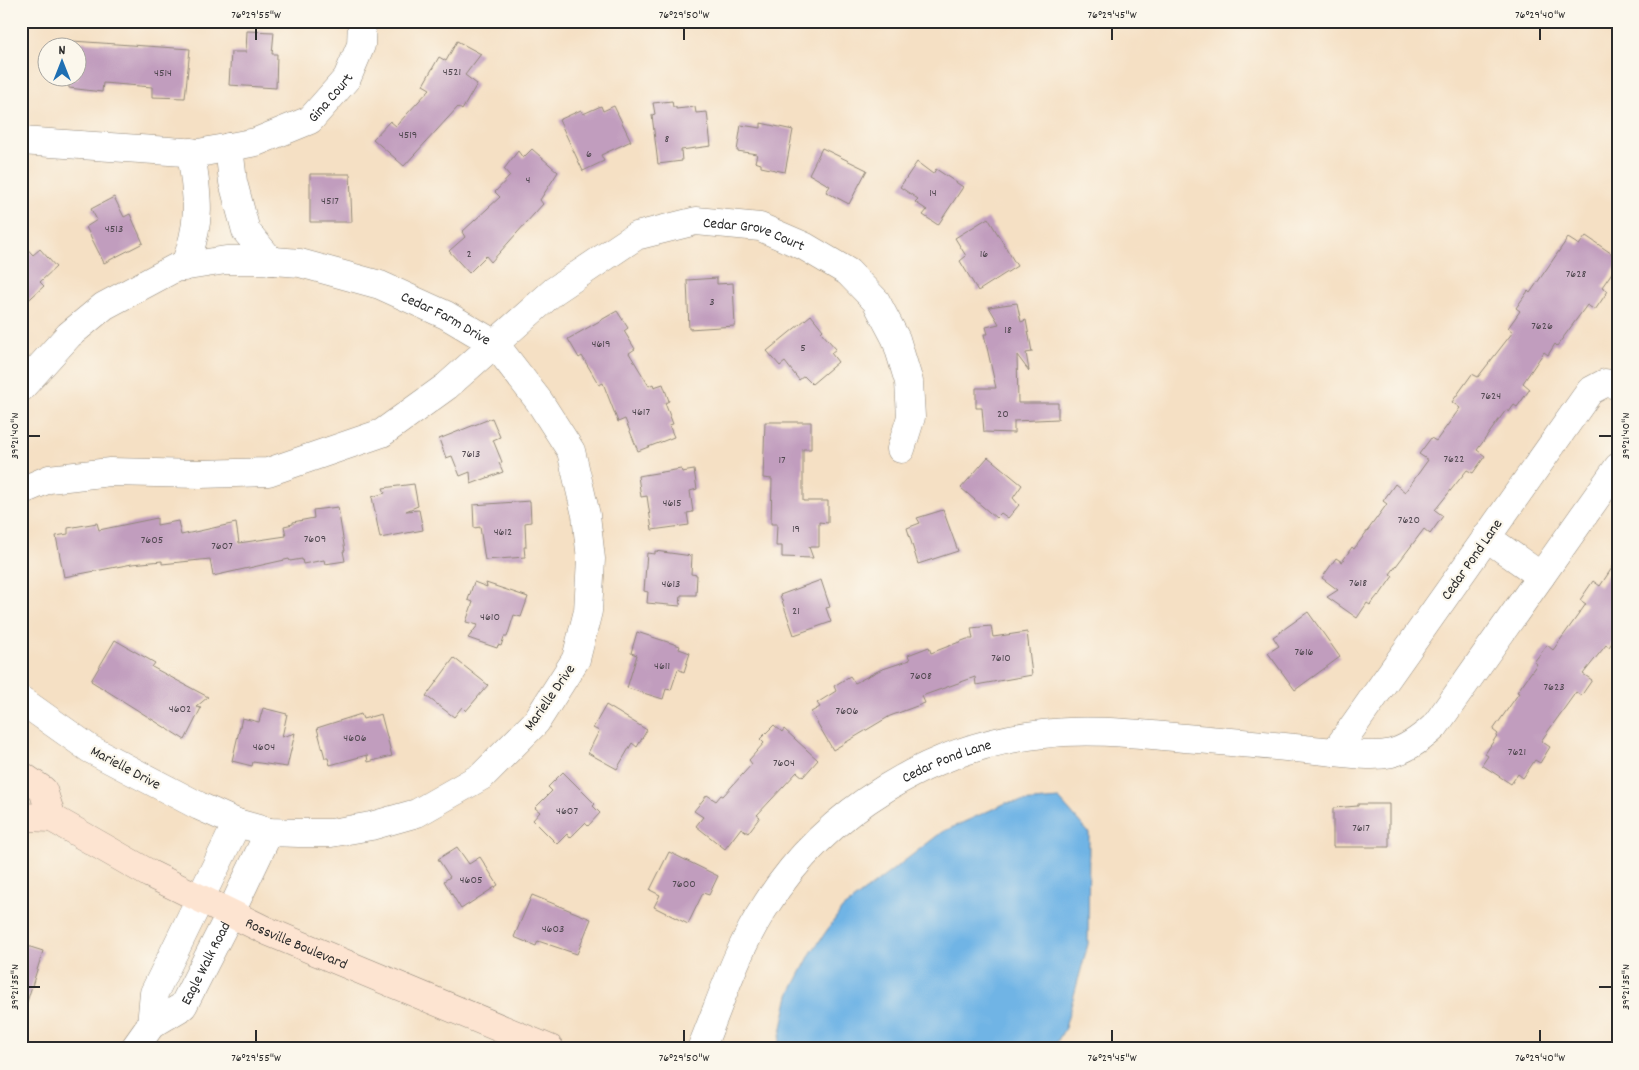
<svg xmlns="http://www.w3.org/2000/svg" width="1639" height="1070" font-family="Dekko,sans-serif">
<rect width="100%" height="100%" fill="#fbf7ec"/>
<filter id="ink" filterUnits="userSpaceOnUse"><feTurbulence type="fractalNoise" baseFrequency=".02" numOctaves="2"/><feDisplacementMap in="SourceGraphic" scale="10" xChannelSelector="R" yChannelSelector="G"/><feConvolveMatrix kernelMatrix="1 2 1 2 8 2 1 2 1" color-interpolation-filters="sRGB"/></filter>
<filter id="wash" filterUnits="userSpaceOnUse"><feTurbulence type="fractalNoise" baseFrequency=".0096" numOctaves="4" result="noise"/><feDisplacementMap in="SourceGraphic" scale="20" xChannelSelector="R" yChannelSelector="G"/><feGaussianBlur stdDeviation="1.12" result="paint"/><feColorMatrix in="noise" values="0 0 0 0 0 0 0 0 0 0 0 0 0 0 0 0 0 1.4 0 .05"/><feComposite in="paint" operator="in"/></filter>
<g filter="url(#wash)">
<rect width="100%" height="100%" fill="#f5e0c4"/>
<polygon fill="#6fb4e5" stroke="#4d7088" points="1059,799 1089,833 1088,944 1065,1028 1053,1049 785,1049 778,1046 789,995 811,953 842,909 942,832 1006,803"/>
<g id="blocks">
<g fill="#c19dbe">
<polygon points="247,31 274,32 272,54 277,54 276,88 229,85 231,52 246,52"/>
<polygon points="72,41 190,49 185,98 152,97 152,87 103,83 102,92 69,88 68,78 78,78 78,48 72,48"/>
<polygon points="457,41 481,54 465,75 477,84 462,110 458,107 404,166 373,139 390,121 396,126 430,89 423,85 439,57 446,61"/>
<polygon points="672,101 673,107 676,107 676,109 695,107 696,113 707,112 711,146 681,150 682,161 658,164 652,115 655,114 653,103"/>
<polygon points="601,106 603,111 614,106 631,141 601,155 604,161 583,171 559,120 581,110 583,114"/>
<polygon points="761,123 793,130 785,172 761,167 761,164 755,162 757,154 737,151 741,125 761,128"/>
<polygon points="822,148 867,170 849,204 826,192 830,186 809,174"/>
<polygon points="532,149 558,172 540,200 543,204 491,262 486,256 469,273 449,251 465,237 462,232 500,197 495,192 510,176 504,169 518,151 523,158"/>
<polygon points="917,162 933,174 936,169 963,187 938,225 923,215 927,210 915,202 918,199 900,187"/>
<polygon points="310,174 350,174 352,222 310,222"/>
<polygon points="114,197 124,217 130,214 143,243 104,263 86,227 97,220 91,209"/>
<polygon points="988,218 1017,266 978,291 960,261 966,256 955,238"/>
<polygon points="1586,236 1618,258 1618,264 1602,287 1608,291 1595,310 1587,305 1557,346 1555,344 1548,355 1544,352 1523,383 1530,389 1517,407 1514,405 1509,412 1506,410 1477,450 1485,456 1473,473 1467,470 1435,510 1443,516 1430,534 1424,529 1390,574 1393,576 1379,596 1378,595 1370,605 1367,603 1357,618 1327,597 1338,590 1322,578 1336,558 1342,562 1352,547 1354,549 1387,504 1383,501 1395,484 1405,492 1428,460 1419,454 1431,438 1436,441 1460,408 1452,402 1472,374 1478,377 1513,332 1508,328 1520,311 1516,308 1528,291 1530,293 1568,238 1579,245"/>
<polygon points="21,242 33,255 40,249 56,267 40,282 44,286 21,307"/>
<polygon points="717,278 717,284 733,283 735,326 689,329 687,280"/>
<polygon points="1017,303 1021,322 1026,320 1032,352 1026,353 1029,371 1017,355 1018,403 1058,403 1058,419 1014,421 1014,433 984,432 982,408 976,408 976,388 996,388 984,334 988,334 986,327 999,324 989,307"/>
<polygon points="617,311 628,328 624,331 635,349 629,353 649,386 653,384 654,387 663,384 669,401 665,403 673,424 669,425 674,437 638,451 625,419 618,422 603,383 599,385 582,356 579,358 568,339"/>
<polygon points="811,315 823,330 821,332 836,349 831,353 838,362 812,384 804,376 799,380 785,362 780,366 767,351"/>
<polygon points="492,418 500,437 493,440 502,462 499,463 503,472 471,484 470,472 460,476 452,456 446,458 439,439"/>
<polygon points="765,422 811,422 811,449 803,449 803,501 828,501 828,523 819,522 819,547 809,547 813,558 782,557 782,546 776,546 777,524 771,524 772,479 763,478"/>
<polygon points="988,457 1022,485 1013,498 1019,505 1008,518 1001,513 996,518 961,488"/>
<polygon points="681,469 682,472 694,470 697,489 690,491 693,512 687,513 689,525 652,530 647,496 641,497 638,476"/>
<polygon points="414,484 418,506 406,511 419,510 423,530 380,538 372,497 385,493 383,488"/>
<polygon points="530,501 531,522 525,523 526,547 524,547 525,557 485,560 480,527 474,528 473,505"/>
<polygon points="338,507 345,551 343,551 345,561 325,564 324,560 303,564 302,559 290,561 289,559 213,576 210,559 162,564 162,561 132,564 64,577 56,536 68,534 68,528 97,523 99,530 157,518 157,525 178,521 181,535 236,523 239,543 286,536 284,526 293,524 293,522 314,518 313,510"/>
<polygon points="943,510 958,551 918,564 907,528 920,523 917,518"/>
<polygon points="655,551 692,556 691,574 697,575 696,595 681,595 680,606 647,603 648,592 644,591 647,553 655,554"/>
<polygon points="1618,559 1618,634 1609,647 1606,645 1583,674 1592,680 1581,696 1576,692 1541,741 1550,747 1540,763 1535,760 1523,778 1518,774 1511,784 1482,765 1488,756 1485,754 1498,734 1493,730 1519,693 1517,692 1537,664 1534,662 1547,645 1553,650 1586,604 1580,600 1593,581 1600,586"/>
<polygon points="821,580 830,607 826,608 831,622 794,635 780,595"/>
<polygon points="474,582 487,587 486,583 528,597 521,617 514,615 507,637 504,637 501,646 498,645 497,648 468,638 478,625 466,622 473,602 468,600"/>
<polygon points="1308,612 1340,657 1295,690 1268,653 1279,646 1273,637"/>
<polygon points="991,626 993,637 1027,632 1032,675 976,685 975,677 922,696 925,703 890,716 833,750 811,712 820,707 817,703 836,691 834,686 850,676 855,683 880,670 910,660 908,655 929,647 931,653 967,639 973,639 971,628"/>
<polygon points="637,632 680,646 679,649 690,653 684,672 678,669 671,690 666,689 663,699 627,688 637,655 631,653"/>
<polygon points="115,640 155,663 152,667 208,697 196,707 201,708 185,740 91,681"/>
<polygon points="454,658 488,685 466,711 462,707 454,717 426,696"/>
<polygon points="606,705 647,730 637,747 632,743 617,769 588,753 599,731 593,728"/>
<polygon points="263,708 287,714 282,737 295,733 287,767 253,762 252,766 232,761 242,718 259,722"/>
<polygon points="361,714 363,719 381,714 392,756 368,762 367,755 330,765 328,758 325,758 317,728"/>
<polygon points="774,725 782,732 784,729 818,760 803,777 797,772 757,815 760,817 748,833 741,828 725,849 696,826 703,817 694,811 707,795 716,801 721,795 723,796 752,764 749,760 764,743 760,739"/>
<polygon points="563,772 595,804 593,806 600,813 588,826 585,823 570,838 567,834 557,844 533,820 540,812 535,808 552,791 548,787"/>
<polygon points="1358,804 1389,804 1389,847 1333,847 1333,808 1358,806"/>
<polygon points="457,847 469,864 480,857 498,885 461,909 444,881 450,877 438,859"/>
<polygon points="669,852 718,876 709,895 703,893 688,924 654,907 660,895 650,890"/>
<polygon points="532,895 591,919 577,954 538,941 536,946 514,937"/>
<polygon points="21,944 43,951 26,1005 21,1004"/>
</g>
</g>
</g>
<g filter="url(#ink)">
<use href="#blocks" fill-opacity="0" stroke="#908678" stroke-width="1"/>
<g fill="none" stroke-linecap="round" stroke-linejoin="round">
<g stroke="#908678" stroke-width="29">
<g id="minor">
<path id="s1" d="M21 141 199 153 256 142 310 120 347 78 361 45 362 21"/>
<polyline points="229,147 233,182 246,231 271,261"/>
<path d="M184 267C202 222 198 199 191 152"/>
<path d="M1618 385 1605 383 1590 391 1335 752C1382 757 1398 760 1435 726L1618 467"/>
<path id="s2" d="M21 388 69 335 104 306 175 268 226 260H261L300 263 380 285 446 315 495 344 539 401 571 451 586 515 591 559 588 611 576 659 536 722 482 776 417 813 371 826 331 833H299L269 832 237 823 199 806 90 749 21 700"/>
<path id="s3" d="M21 491 49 479 110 472 200 474 268 472 382 433 447 386 554 291 636 236 696 221 760 227 804 246 848 272 876 301 896 339 909 382 911 417 901 449"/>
<polyline points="1486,537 1541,576"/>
<polyline points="151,1025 154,993 237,823"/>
<path id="s4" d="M134 1049 151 1025 183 1006 230 914 269 832"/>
<path id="s5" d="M701 1049C721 1001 737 948 766 905 826 810 932 746 1043 734 1090 728 1138 734 1185 738 1235 742 1285 747 1335 752"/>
</g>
</g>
<g stroke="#908678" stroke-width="29">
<g id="secondary">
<polyline points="21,775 43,790 52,818"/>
<path id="s6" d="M21 817 52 818 150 874 267 931 550 1049"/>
</g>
</g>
<use href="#minor" stroke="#fff" stroke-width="28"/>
<use href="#secondary" stroke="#fde4d1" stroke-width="28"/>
</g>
</g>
<path fill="none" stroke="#2b2b2b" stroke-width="2" d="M256 28V40M684 28V40M1112 28V40M1540 28V40M28 436H40M1599 436H1612M28 987H40M1599 987H1612M256 1030V1042M684 1030V1042M1112 1030V1042M1540 1030V1042"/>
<g text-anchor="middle" stroke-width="4.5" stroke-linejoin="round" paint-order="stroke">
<g font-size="12" fill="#504850">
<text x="452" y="75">4521</text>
<text x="163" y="76">4514</text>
<text x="408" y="138">4519</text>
<text x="667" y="142">8</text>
<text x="589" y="157">6</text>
<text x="528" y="183">4</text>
<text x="933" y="196">14</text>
<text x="330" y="204">4517</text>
<text x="114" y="232">4513</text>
<text x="469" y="257">2</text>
<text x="984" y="257">16</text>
<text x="1576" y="277">7628</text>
<text x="712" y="305">3</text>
<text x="1542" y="329">7626</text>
<text x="1008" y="333">18</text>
<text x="601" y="347">4619</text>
<text x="803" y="351">5</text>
<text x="1491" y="399">7624</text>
<text x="641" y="415">4617</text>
<text x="1003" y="417">20</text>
<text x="471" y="457">7613</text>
<text x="1454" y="462">7622</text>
<text x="782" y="463">17</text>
<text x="672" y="506">4615</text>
<text x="1409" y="523">7620</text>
<text x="796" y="532">19</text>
<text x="503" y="535">4612</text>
<text x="315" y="542">7609</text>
<text x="152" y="543">7605</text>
<text x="222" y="549">7607</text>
<text x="1358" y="586">7618</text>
<text x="671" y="587">4613</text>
<text x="796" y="614">21</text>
<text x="490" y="620">4610</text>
<text x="1304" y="655">7616</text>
<text x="1001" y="661">7610</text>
<text x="662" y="669">4611</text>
<text x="921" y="679">7608</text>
<text x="1554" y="690">7623</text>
<text x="180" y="712">4602</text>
<text x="847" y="714">7606</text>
<text x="355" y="741">4606</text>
<text x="264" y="750">4604</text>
<text x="1517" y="755">7621</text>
<text x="784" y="766">7604</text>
<text x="567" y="814">4607</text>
<text x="1361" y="831">7617</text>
<text x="471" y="883">4605</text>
<text x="684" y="887">7600</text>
<text x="553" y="932">4603</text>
</g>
<g font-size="15" fill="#2b2b2b" stroke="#fbf7ec">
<text dy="5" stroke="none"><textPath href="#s1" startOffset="325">Gina Court</textPath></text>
<text dy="5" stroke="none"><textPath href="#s3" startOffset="814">Cedar Grove Court</textPath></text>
<text dy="5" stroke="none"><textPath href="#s2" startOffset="480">Cedar Farm Drive</textPath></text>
<text transform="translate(1471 559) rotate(-55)" y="5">Cedar Pond Lane</text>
<text transform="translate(549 697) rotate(-55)" y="5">Marielle Drive</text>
<text dy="5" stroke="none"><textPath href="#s5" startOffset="394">Cedar Pond Lane</textPath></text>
<text transform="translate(126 767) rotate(28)" y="5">Marielle Drive</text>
<text dy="5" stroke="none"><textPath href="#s6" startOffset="306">Rossville Boulevard</textPath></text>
<text dy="5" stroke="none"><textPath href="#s4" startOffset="115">Eagle Walk Road</textPath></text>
</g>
</g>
<rect width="1639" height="1070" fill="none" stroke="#fbf7ec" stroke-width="55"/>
<g transform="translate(62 62)"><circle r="24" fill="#fbf7ec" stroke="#a8a59f"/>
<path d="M0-4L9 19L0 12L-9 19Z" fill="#1f6fb2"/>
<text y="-8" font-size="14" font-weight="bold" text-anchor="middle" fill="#2b2b2b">N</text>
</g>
<rect x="28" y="28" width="1584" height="1014" fill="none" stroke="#2b2b2b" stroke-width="2"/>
<g font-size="12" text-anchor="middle" fill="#2b2b2b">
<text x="256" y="18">76°29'55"W</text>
<text x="684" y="18">76°29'50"W</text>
<text x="1112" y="18">76°29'45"W</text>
<text x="1540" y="18">76°29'40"W</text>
<text transform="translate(14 436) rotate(-90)" y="4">39°21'40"N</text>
<text transform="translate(1625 436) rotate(-90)" y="4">39°21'40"N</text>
<text transform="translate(14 987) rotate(-90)" y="4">39°21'35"N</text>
<text transform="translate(1625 987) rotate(-90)" y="4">39°21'35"N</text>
<text x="256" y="1061">76°29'55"W</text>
<text x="684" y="1061">76°29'50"W</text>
<text x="1112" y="1061">76°29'45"W</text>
<text x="1540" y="1061">76°29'40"W</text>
</g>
</svg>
